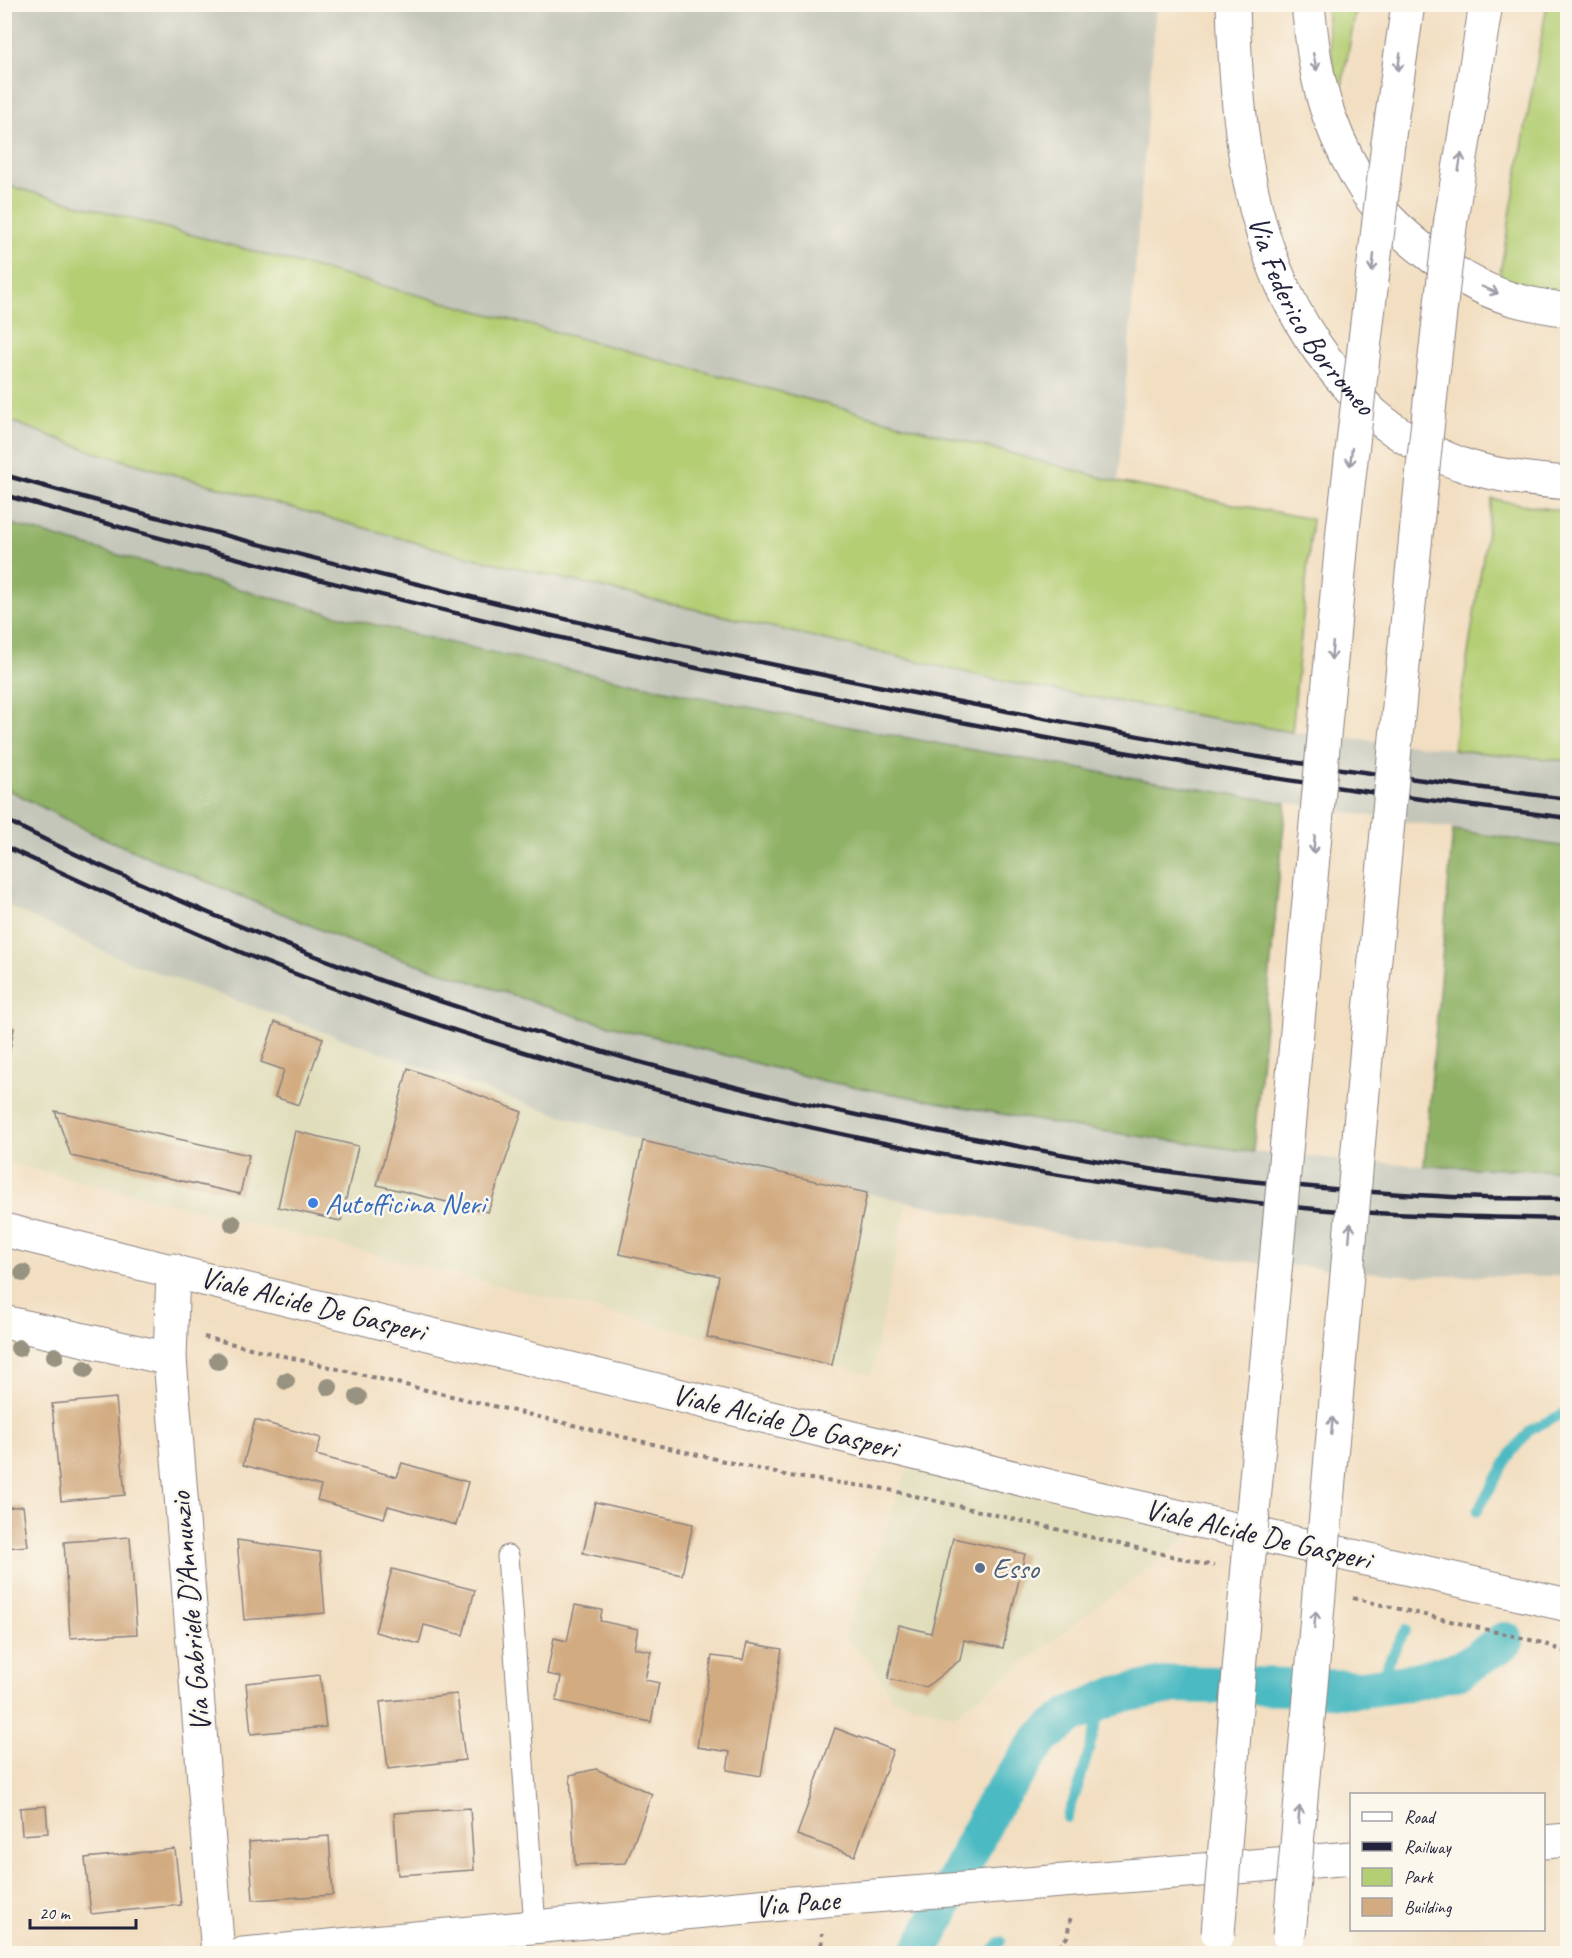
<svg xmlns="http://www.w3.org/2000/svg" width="1572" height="1958" font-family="Caveat,sans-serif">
<rect width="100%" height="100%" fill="#fbf7ec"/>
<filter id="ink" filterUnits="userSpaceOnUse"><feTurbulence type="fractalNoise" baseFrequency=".0167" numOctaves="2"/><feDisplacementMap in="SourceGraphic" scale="12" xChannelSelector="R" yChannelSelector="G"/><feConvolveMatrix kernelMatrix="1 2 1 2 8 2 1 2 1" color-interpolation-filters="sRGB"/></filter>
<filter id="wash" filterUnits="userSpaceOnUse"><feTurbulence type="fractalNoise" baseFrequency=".008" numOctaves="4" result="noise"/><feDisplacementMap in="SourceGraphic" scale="24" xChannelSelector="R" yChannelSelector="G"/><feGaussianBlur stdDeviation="1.35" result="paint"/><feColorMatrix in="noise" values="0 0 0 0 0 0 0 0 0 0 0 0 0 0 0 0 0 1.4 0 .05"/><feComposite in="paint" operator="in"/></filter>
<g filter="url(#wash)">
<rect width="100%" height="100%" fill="#f2dec1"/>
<g fill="#e0ddbb">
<polygon points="5,904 123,960 867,1193 907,1202 871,1374 707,1337 5,1162"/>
<polygon points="910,1464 1191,1535 955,1715 892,1699 871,1661 844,1638"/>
</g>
<g fill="#c4c6b9">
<polygon points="4,5 1156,5 1118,483 5,185"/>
<polygon points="4,419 94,452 453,553 1007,682 1292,732 1567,761 1567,847 1101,773 793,717 480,650 196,578 5,522"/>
<polygon points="5,788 94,834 345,940 579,1017 824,1081 1072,1127 1253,1152 1424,1166 1567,1171 1567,1276 1414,1276 1239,1261 1075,1237 867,1193 643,1141 514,1100 123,960 5,904"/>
</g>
<g fill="#b4ce73" stroke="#6b7857" stroke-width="1.5">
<polygon points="1326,5 1357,5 1339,102 1328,31"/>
<polygon points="1547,5 1567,5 1567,294 1534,288 1499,279"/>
<polygon points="5,185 1118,482 1312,519 1292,732 1007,682 453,553 94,452 5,419"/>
<polygon points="1492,499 1567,512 1567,761 1453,750"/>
</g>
<g fill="#8fb165" stroke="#586a50" stroke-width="1.5">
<path d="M4 522C163 568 321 614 482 650 748 711 1016 760 1286 803L1253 1152 1072 1127 824 1081 579 1017 345 940 94 834 5 788Z"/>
<polygon points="1453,830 1567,847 1567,1171 1424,1166"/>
</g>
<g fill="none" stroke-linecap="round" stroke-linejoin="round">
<g stroke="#4bbac2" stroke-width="10">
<polyline points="1477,1511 1512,1452 1530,1430 1568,1411"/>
<polyline points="1375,1687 1406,1629"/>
<polyline points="1067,1818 1079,1785 1103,1701"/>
<polyline points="989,1954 1001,1941"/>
</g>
<polyline stroke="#4bbac2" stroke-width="38" points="919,1954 992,1807 1040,1740 1071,1715 1117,1695 1176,1684 1362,1689 1406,1683 1460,1670 1505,1641"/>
</g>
<g id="blocks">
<g fill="#d2ab81">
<polygon points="275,1022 323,1038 299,1105 275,1097 284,1070 261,1062"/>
<polygon points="4,1026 14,1028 6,1070 4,1070"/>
<polygon points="408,1068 522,1112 488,1212 377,1185"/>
<polygon points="55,1111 249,1155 240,1194 71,1156"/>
<polygon points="295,1131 358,1146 341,1221 278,1207"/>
<polygon points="643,1141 867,1193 832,1365 707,1337 719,1276 619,1254"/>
<polygon points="116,1398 125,1495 61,1501 52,1404"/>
<polygon points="255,1420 321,1438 316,1455 397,1477 402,1463 468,1482 456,1525 388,1506 384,1518 317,1500 321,1486 243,1465"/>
<polygon points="595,1502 693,1524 682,1575 583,1553"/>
<polygon points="23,1506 28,1546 4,1548 4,1508"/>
<polygon points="130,1537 137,1634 70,1638 64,1542"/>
<polygon points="953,1538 1025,1554 1003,1648 964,1640 960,1660 926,1687 888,1679 899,1625 931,1633"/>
<polygon points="237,1540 320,1552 325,1613 244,1620"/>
<polygon points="392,1569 475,1590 463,1635 424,1625 419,1644 375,1632"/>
<polygon points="575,1605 602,1610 600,1621 638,1629 634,1648 651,1651 645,1680 659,1683 651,1722 556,1701 561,1677 547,1674 554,1638 567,1641"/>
<polygon points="747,1643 782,1649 761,1776 727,1770 730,1752 697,1747 712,1656 743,1660"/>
<polygon points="320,1675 326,1727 251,1734 246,1683"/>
<polygon points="457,1694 465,1760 388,1769 380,1702"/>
<polygon points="835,1728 893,1750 855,1856 797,1835"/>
<polygon points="596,1769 652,1794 626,1863 575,1865 570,1775"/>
<polygon points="46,1806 48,1833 22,1835 20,1808"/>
<polygon points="470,1808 474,1870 398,1875 394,1813"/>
<polygon points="329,1836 333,1895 253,1900 249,1842"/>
<polygon points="175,1849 181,1905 91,1914 85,1858"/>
</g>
</g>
</g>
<g filter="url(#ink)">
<use href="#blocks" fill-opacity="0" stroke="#8a807e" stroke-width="1.5"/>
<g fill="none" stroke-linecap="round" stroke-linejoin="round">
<g stroke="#8a807e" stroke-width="23">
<polyline id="lane" points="508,1556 535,1926"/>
</g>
<g stroke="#8a807e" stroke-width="35">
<g id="street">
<polyline points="173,1270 170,1359 218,1954"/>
<polyline points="4,1322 170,1359"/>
<polyline points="1544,1842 1568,1840"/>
<polyline points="243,1954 824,1900 1352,1858"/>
</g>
</g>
<g stroke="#8a807e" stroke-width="35">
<g id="secondary">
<path id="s1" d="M1233 4C1237 142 1251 282 1349 387 1358 397 1367 409 1377 417 1401 437 1431 453 1460 464 1494 476 1532 480 1568 483"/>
<polyline points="4,1230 1102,1499 1568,1605"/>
</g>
</g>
<g stroke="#8a807e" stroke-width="35">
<g id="highway">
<path d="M1308 4C1312 42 1316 80 1329 116 1339 143 1352 170 1368 194 1398 236 1460 283 1509 298 1528 304 1548 307 1568 310"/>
<polyline points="1388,143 1408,4"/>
<polyline points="1451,219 1486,4"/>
</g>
</g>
<g stroke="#8a807e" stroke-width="4" stroke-dasharray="4.5 4.5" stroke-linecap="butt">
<polyline points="204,1337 728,1462 789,1476 885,1489 1214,1566"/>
<polyline points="1353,1598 1543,1643 1568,1653"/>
<polyline points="821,1954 822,1933"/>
<polyline points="1054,1954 1067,1937 1071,1915"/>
</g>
<use href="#lane" stroke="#fff" stroke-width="21"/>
<use href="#street" stroke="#fff" stroke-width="33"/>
<use href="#secondary" stroke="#fff" stroke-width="33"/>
<use href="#highway" stroke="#fff" stroke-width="33"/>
<g stroke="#22223b" stroke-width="4.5">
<path d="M4 475C326 566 652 644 981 706 1075 724 1170 743 1265 758 1366 773 1467 786 1568 799"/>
<path d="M4 495C416 612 835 705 1257 775 1360 792 1464 805 1568 818"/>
<path d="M4 819C69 853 137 882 204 911 459 1020 728 1095 1001 1143 1070 1156 1140 1169 1210 1177 1285 1185 1361 1192 1437 1196 1480 1199 1524 1198 1568 1199"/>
<path d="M4 846C88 885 172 924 257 959 494 1053 742 1119 993 1164 1100 1182 1207 1199 1315 1209 1399 1216 1484 1217 1568 1219"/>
</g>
<g stroke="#8a807e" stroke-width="35" stroke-linecap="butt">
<g id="highway-bridge">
<polyline points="1218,1934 1243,1621 1343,529 1388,143"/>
<path d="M1289 1936C1314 1628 1342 1320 1370 1012 1395 748 1419 483 1451 219"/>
</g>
</g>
<use href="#highway-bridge" stroke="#fff" stroke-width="33"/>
</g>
<g fill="#989381">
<circle cx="233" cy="1224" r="9"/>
<circle cx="23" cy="1273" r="9"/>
<circle cx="19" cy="1348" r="9"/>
<circle cx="55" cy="1356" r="9"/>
<circle cx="218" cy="1361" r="9"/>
<circle cx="85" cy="1369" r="9"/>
<circle cx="286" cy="1381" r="9"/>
<circle cx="329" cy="1387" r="9"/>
<circle cx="358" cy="1397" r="9"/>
</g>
<defs><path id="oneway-shaft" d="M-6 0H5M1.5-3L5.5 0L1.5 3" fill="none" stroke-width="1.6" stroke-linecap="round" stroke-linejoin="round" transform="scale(1.5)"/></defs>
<g stroke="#9c9ca7">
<use href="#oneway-shaft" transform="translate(1315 62) rotate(78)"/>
<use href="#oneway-shaft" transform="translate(1399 62) rotate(98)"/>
<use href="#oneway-shaft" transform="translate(1460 162) rotate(-81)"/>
<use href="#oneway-shaft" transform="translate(1373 263) rotate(97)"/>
<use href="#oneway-shaft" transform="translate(1490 290) rotate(23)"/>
<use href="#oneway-shaft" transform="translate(1351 457) rotate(96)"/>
<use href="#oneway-shaft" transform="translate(1332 651) rotate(95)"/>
<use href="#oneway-shaft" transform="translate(1314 845) rotate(95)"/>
<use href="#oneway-shaft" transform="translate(1350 1232) rotate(-85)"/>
<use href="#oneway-shaft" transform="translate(1332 1426) rotate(-85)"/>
<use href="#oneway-shaft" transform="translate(1315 1620) rotate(-85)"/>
<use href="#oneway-shaft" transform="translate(1299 1815) rotate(-85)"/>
</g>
</g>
<circle fill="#3f7fe0" stroke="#fbf7ec" stroke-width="2" cx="313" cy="1203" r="6"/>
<circle fill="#5c6f8a" stroke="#fbf7ec" stroke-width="2" cx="980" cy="1568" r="6"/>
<g text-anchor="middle" stroke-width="5" stroke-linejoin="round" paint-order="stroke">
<g font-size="30" fill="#22223b" stroke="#fbf7ec">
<text dy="10" stroke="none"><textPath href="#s1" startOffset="328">Via Federico Borromeo</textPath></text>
<text transform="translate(313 1304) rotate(14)" y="10">Viale Alcide De Gasperi</text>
<text transform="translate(785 1421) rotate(14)" y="10">Viale Alcide De Gasperi</text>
<text transform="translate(1258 1534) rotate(13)" y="10">Viale Alcide De Gasperi</text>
<text transform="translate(190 1612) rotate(-95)" y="10">Via Gabriele D'Annunzio</text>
<text transform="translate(797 1903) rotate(-5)" y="10">Via Pace</text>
</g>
<g font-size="30" fill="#366cbe" stroke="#fbf7ec" text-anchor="start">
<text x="325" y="1213">Autofficina Neri</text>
</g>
<g font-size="30" fill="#4e5e75" stroke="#fbf7ec" text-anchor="start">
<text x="992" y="1578">Esso</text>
</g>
</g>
<rect width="1572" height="1958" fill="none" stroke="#fbf7ec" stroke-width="24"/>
<rect x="1350" y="1793" width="195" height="138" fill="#fbf7ec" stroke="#a4a2a5" stroke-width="1.5"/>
<rect x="1362" y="1812" width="30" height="9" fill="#ffffff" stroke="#a4a2a5" stroke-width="1.5"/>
<text x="1404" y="1823" font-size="18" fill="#22223b">Road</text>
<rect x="1362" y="1842" width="30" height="9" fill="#22223b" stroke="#a4a2a5" stroke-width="1.5"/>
<text x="1404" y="1853" font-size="18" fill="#22223b">Railway</text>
<rect x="1362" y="1868" width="30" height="18" fill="#b4ce73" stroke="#a4a2a5" stroke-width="1.5"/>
<text x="1404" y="1883" font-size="18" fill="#22223b">Park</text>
<rect x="1362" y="1898" width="30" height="18" fill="#d2ab81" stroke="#a4a2a5" stroke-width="1.5"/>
<text x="1404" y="1913" font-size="18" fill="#22223b">Building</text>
<path d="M30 1919v9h106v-9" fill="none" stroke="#22223b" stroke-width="3"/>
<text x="39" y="1919" font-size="18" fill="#22223b" stroke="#fbf7ec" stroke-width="4.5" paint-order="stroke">20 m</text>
</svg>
